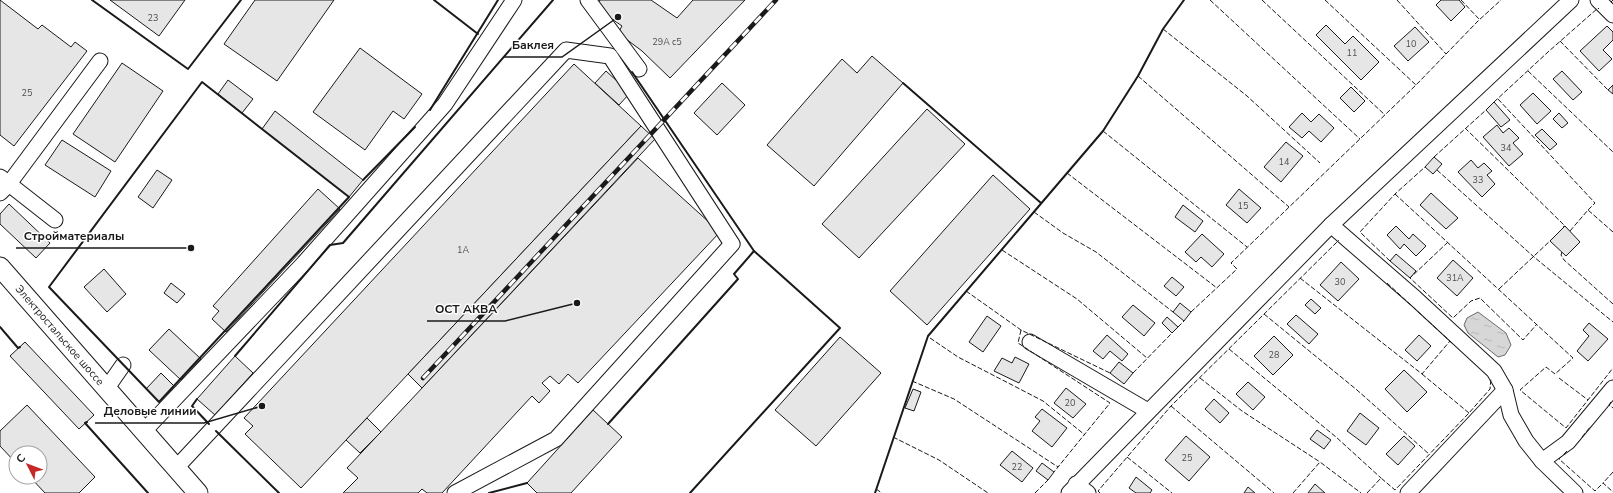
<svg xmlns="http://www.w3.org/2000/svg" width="1613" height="493" font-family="'Nunito Sans',sans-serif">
<defs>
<pattern id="water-ripples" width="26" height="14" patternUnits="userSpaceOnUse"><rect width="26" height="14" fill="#d7d7d7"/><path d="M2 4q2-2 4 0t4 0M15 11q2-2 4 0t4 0" fill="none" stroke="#b8b8b8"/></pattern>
</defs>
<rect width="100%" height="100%" fill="#fff"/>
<polygon fill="url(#water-ripples)" stroke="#6a6a6a" points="1478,312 1506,333 1511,345 1505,355 1498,357 1468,333 1464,325 1467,318"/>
<g fill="#e6e6e6" stroke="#1a1a1a">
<polygon points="0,0 38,29 42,25 71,47 75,42 87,51 14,146 0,135"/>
<polygon points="110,0 185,0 159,36"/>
<polygon points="255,0 334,0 277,81 224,44"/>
<polygon points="600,0 651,0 677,18 693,0 745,0 670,78 642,51 618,33 622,26 595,7"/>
<polygon points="1441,0 1459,0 1465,7 1451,21 1436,5"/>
<polygon points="1326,25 1345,44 1353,36 1379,62 1361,80 1316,35"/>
<polygon points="1607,26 1613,32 1613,40 1603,50 1612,59 1599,71 1580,51"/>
<polygon points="1415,27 1429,42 1408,61 1394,46"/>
<polygon points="360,48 422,94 404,119 393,111 365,150 313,112"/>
<polygon points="872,56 903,83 814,186 767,145 842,59 857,73"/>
<polygon points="122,63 163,91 115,162 73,134"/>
<polygon points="574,64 641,126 301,488 245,434 253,426 244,418"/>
<polygon points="606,71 630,93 619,105 595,83"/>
<polygon points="1562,71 1582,92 1573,100 1553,79"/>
<polygon points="228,80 253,99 242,113 218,94"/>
<polygon points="722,83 745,105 717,135 694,113"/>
<polygon points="1613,85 1613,94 1608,90"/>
<polygon points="1351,87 1365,101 1354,112 1340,98"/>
<polygon points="1533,93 1551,111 1537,124 1520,105"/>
<polygon points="1494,102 1510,120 1501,127 1486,110"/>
<polygon points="927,109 965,144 859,258 822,224"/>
<polygon points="275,111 363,180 349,197 262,129"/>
<polygon points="1302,113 1311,122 1319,114 1334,128 1321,142 1309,131 1302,138 1289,127"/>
<polygon points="1559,113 1568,123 1562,128 1553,119"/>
<polygon points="1497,125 1503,133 1509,128 1519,138 1513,143 1523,154 1509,166 1483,137"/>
<polygon points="641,126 655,139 422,388 408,374"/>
<polygon points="1542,129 1557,144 1550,150 1535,135"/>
<polygon points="62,140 111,171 95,197 45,165"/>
<polygon points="1286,142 1303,156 1281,182 1264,167"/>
<polygon points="1434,157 1442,164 1433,174 1425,167"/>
<polygon points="638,158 720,232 578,383 568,374 559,384 550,376 542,383 550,391 539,403 532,396 442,493 427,493 422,489 418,493 343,493 358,478 347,468"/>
<polygon points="1471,160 1478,168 1484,163 1492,171 1487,175 1495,184 1482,197 1458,172"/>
<polygon points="157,170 172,180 153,208 138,197"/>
<polygon points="993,175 1030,209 927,325 890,291"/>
<polygon points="318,189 340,209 226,332 212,319 219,311 213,306"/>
<polygon points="1239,189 1261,208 1247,223 1226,205"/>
<polygon points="1431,193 1458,218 1446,229 1420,205"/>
<polygon points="9,204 50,243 36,258 0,224 0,214"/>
<polygon points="1183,205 1203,221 1195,232 1175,217"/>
<polygon points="1396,226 1409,239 1413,234 1426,246 1416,256 1404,244 1400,249 1387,235"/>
<polygon points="1565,226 1580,242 1566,256 1550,241"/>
<polygon points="1202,234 1224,254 1212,267 1201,257 1196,262 1185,252"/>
<polygon points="1396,254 1416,271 1410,278 1390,261"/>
<polygon points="1453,260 1473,278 1457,296 1437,278"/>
<polygon points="1341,262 1359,279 1338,301 1320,285"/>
<polygon points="104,269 126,294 107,312 84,287"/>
<polygon points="1172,277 1184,287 1176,296 1164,286"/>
<polygon points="171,283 185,294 177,303 164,293"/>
<polygon points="1311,299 1321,308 1315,314 1305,305"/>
<polygon points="1180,303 1191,312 1184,321 1173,312"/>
<polygon points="1133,305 1155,323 1144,336 1122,317"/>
<polygon points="1296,315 1318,334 1309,344 1287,324"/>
<polygon points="987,316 1001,326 983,352 969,342"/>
<polygon points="1167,317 1178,327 1172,333 1162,323"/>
<polygon points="1589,323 1608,339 1588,361 1577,351 1589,336 1583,330"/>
<polygon points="169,329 201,359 181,380 149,350"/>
<polygon points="1107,335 1128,354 1122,361 1110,351 1103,359 1093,351"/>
<polygon points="1419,335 1431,346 1417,361 1405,350"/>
<polygon points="1274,336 1293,355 1273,375 1254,356"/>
<polygon points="840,337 881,373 816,446 775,410"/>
<polygon points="25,342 94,415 79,429 10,356"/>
<polygon points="235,356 253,373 215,415 197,399"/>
<polygon points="1015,357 1029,364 1019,383 994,371 1002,358 1012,363"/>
<polygon points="1119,362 1133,373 1124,384 1110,373"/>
<polygon points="1404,370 1427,392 1407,412 1385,389"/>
<polygon points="161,373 174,386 159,402 146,389"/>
<polygon points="1248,382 1265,397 1253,410 1236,394"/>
<polygon points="1066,388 1086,404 1073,418 1054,403"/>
<polygon points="913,389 921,392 914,411 905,408"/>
<polygon points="1214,399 1229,413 1220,423 1205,409"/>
<polygon points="27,405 95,477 79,493 45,493 30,477 40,477 40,453 16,453 16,463 0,446 0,431"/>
<polygon points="1042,409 1067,428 1052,447 1032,431 1040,421 1035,417"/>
<polygon points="593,410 622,437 571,493 537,493 527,483"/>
<polygon points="1360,413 1379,428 1366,445 1347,431"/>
<polygon points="367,418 381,432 360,453 346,440"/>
<polygon points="1317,430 1331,440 1324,449 1310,439"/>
<polygon points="1186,436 1210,457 1189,481 1165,460"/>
<polygon points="1404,436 1415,446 1398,465 1386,454"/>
<polygon points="1012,451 1033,468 1022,482 1000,465"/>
<polygon points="1042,463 1054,472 1048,480 1036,471"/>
<polygon points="1136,477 1152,490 1150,493 1136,493 1129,488"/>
<polygon points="1315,484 1325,493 1308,493"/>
<polygon points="1248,487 1255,493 1244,493"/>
</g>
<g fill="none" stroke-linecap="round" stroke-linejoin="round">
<g stroke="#1a1a1a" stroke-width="17">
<g id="minor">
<polyline points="588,0 639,69"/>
<polyline points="1598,0 1613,15"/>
<polyline points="0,177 55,220"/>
<polyline points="0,193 8,185 100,61"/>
<polyline points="1331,225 1415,298 1494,371 1505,390 1511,415 1526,441 1542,461 1575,493"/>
<polyline points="1030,342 1148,411"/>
<polyline points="107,388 123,365"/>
<polyline points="144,431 304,263 445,104 514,0"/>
<polyline points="1542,461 1568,442 1613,388"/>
<polyline points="176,468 566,50 610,56 732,244 556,439 455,493"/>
<polyline points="1076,484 1088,493"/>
<polyline points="1069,493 1331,225 1571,0"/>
<polyline points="1408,493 1505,390"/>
</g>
</g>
<g stroke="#1a1a1a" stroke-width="21">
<polyline id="major" points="0,267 198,493"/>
</g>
<use href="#minor" stroke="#fff" stroke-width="15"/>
<use href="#major" stroke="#fff" stroke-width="19"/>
<g stroke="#1a1a1a" stroke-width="4.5">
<polyline id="rail" points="423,378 776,0"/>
</g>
<use href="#rail" stroke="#fff" stroke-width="3" stroke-dasharray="9" stroke-linecap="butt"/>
<g stroke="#1a1a1a" stroke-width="1" stroke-dasharray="5 2" stroke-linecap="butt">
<polyline points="1210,0 1360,139"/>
<polyline points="1262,0 1385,115"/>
<polyline points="1325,0 1416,85"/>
<polyline points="1397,0 1446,54"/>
<polyline points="1461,0 1479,19"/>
<polyline points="1613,0 1611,2 1613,4"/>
<polyline points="1163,29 1247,96 1320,163"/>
<polyline points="1560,41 1608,90"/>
<polyline points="1528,71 1613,152"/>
<polyline points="1138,76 1289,207"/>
<polyline points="1498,99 1595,203 1588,210"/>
<polyline points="1494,102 1548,52 1598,8 1599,9"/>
<polyline points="1465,128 1565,226 1563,227"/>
<polyline points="1103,131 1247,247"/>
<polyline points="1434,157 1486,110"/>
<polyline points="1437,170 1534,257 1613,322"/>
<polyline points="1067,173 1217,288"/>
<polyline points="1395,194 1573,358 1555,374 1546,367 1520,390 1566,428 1613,368"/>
<polyline points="1034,212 1063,233 1096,252 1173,312"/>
<polyline points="1570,231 1588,210 1613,232"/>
<polyline points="1448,242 1410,278 1453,318 1471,301 1480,298 1523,340 1537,324"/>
<polyline points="1002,250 1077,299 1147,358"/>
<polyline points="1562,252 1561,255 1564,260 1613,304"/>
<polyline points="1390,261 1360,232 1395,194 1425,167"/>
<polyline points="1300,278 1422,374 1450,341"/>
<polyline points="1387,283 1453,344"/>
<polyline points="1499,289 1551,240"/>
<polyline points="966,291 1021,330 1110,373"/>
<polyline points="1191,312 1237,269 1231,263 1416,85 1478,21 1501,0"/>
<polyline points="1264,314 1357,390 1429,454"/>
<polyline points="1178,327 1184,321"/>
<polyline points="1021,330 1018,343 1110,403 1054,472"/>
<polyline points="930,338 958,357 1043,401 1085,435"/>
<polyline points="1229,349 1336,437 1381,478"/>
<polyline points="1133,373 1172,333"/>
<polyline points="1422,374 1469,413"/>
<polyline points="1200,378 1242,411 1320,462"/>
<polyline points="1559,378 1588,400"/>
<polyline points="912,381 954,399 1058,467"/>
<polyline points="1611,402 1609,405 1613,408"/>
<polyline points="1171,406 1274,493"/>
<polyline points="893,437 939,460 988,493"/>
<polyline points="1582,437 1591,426"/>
<polyline points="1567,451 1559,459 1595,491 1603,483"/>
<polyline points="1127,457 1172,493"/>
<polyline points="1613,472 1603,483 1613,492"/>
<polyline points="876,489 882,493"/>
<polyline points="690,493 840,328"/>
<polyline points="1035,493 1048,480"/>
<polyline points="1100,493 1098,491 1171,406 1339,240"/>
<polyline points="1293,493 1320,462 1361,493"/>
<polyline points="1367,493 1381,478 1395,490 1469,413 1490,389 1491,378"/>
</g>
<g stroke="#1a1a1a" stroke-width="2">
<polyline points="92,0 188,69 241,0"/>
<polyline points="434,0 478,34"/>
<polygon points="202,82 349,197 159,402 49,287"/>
<polyline points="903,83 1041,203"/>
<polyline points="430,110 498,0"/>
<polyline points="363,180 415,127"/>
<polyline points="0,327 18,348 20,347"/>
<polyline points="235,356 330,245 343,243 553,0"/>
<polyline points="197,399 192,406 209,424"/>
<polyline points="87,422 85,423 148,493"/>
<polyline points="608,424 738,279 734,274 754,251 632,72"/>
<polyline points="216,431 279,493"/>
<polyline points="489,493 527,483"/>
<polyline points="690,493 840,328 754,251"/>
<polyline points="875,493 928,336 1103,131 1138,76 1163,29 1184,0"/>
</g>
</g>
<g text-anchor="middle" stroke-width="3" stroke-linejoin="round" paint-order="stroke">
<g font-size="9" fill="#4d4d4d">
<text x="153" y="21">23</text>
<text x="667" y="45">29А с5</text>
<text x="1411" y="47">10</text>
<text x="1352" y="56">11</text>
<text x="27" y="96">25</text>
<text x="1506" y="151">34</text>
<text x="1284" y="165">14</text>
<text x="1478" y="183">33</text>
<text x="1243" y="209">15</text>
<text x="463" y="253">1А</text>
<text x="1455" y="281">31А</text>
<text x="1340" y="285">30</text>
<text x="1274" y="358">28</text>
<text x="1070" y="406">20</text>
<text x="1187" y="461">25</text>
<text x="1017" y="470">22</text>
</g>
<g font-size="11" fill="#1a1a1a" stroke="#fff">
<text transform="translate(60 335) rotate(49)" y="4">Электростальское шоссе</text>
</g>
</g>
<path fill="none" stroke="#1a1a1a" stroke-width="1.5" d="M618 17L562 57H504M191 248L133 248H16M577 303L505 321H427M262 406L204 423H95"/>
<g fill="#1a1a1a" stroke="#fff" stroke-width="1.5">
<circle cx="618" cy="17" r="4"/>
<circle cx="191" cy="248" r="4"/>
<circle cx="577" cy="303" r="4"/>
<circle cx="262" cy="406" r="4"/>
</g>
<g font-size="12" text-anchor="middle" font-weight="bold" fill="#1a1a1a" stroke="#fff" stroke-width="3" stroke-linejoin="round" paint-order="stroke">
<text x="533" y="49">Баклея</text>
<text x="74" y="240">Стройматериалы</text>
<text x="466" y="313">ОСТ АКВА</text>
<text x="150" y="415">Деловые линии</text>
</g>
<g transform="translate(28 465) rotate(312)"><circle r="19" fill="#ffffff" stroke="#a3a3a3"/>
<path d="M0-3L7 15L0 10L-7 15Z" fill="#c62828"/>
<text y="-6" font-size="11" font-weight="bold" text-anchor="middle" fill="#1a1a1a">С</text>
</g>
</svg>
